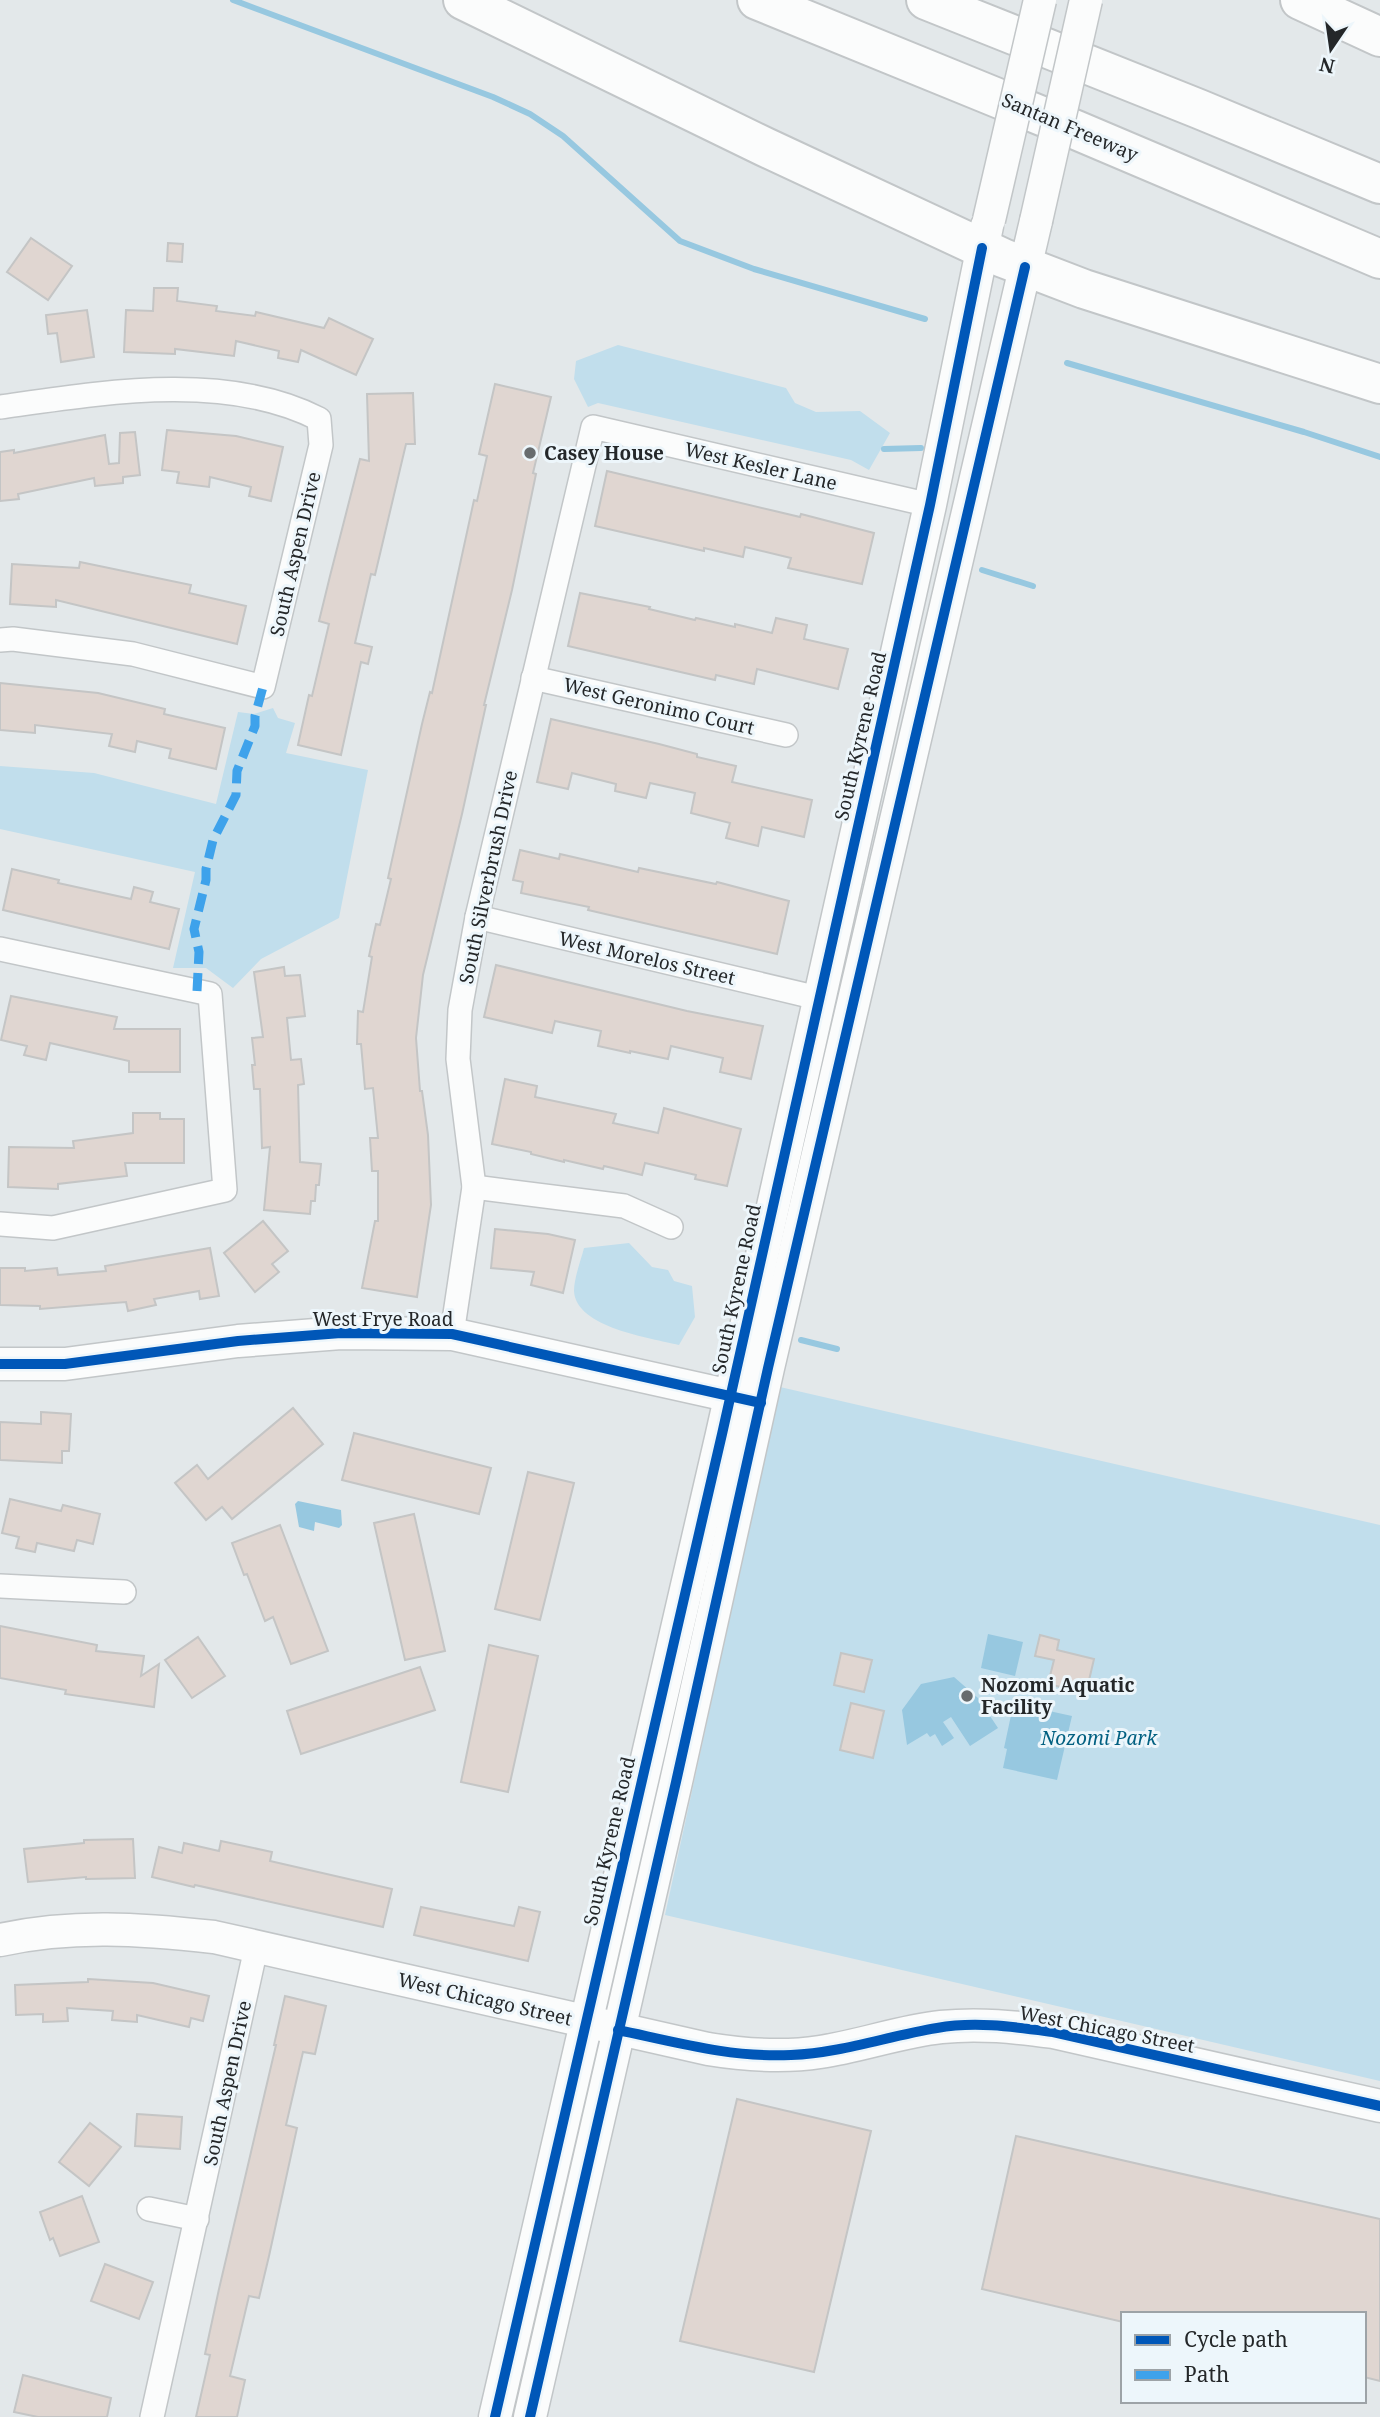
<svg xmlns="http://www.w3.org/2000/svg" width="1380" height="2417" font-family="'Noto Serif',serif">
<rect width="100%" height="100%" fill="#e3e8ea"/>
<g fill="#c1deec">
<polygon points="618,345 786,388 795,403 816,412 860,411 890,433 869,470 851,460 598,403 588,407 574,379 576,361"/>
<polygon points="273,708 278,718 295,723 286,753 368,770 339,918 261,959 233,988 206,968 173,968 195,872 0,829 0,766 94,773 216,804 238,712 254,714"/>
<path d="M629 1243 652 1267 668 1270 674 1281 692 1286 695 1317 679 1345C651 1338 576 1328 574 1291 574 1278 581 1260 584 1248Z"/>
<polygon points="780,1387 1380,1525 1380,2081 665,1915"/>
</g>
<g fill="#97c8e0">
<polygon points="298,1501 341,1510 342,1525 339,1528 315,1522 314,1531 299,1527 295,1504"/>
<polygon points="988,1634 1023,1642 1015,1676 981,1668"/>
<polygon points="954,1677 978,1698 998,1728 970,1746 951,1717 943,1722 954,1738 942,1746 935,1734 930,1737 927,1733 907,1745 902,1710 921,1684"/>
<polygon points="1017,1704 1072,1716 1057,1780 1003,1768 1007,1749 1004,1748 1013,1706 1016,1707"/>
</g>
<g fill="none" stroke-linecap="round" stroke-linejoin="round">
<g stroke="#97c8e0" stroke-width="6">
<polyline points="233,0 493,97 530,114 563,136 680,241 754,269 925,319"/>
<polyline points="1067,363 1304,432 1380,457"/>
<polyline points="884,449 921,448"/>
<polyline points="982,570 1033,586"/>
<polyline points="801,1340 837,1349"/>
</g>
</g>
<g fill="#e0d6d1" stroke="#c4c5c5" stroke-width="2">
<polygon points="31,238 72,266 48,300 7,272"/>
<polygon points="168,243 183,244 182,262 167,261"/>
<polygon points="154,288 178,288 177,301 217,306 216,311 255,316 256,312 324,328 329,318 373,339 356,375 301,350 298,362 278,358 279,351 236,341 234,356 175,349 175,354 124,352 126,310 153,311"/>
<polygon points="87,310 94,357 61,362 57,333 48,334 46,315"/>
<polygon points="495,384 551,397 533,473 536,474 512,590 484,705 486,705 462,814 423,975 416,1038 420,1091 422,1091 428,1135 431,1205 417,1297 362,1288 375,1221 378,1221 378,1171 372,1171 370,1138 378,1138 373,1088 365,1089 361,1044 357,1044 358,1011 363,1012 372,957 369,956 376,924 380,925 391,879 388,878 422,724 430,692 432,693 474,500 477,501 487,456 479,454"/>
<polygon points="413,393 415,444 406,444 375,575 371,574 355,643 372,647 368,664 361,662 341,755 298,745 309,695 312,696 329,624 319,621 330,576 360,459 369,461 367,394"/>
<polygon points="167,430 236,436 283,447 271,501 249,496 251,487 210,477 209,487 177,483 179,472 162,470"/>
<polygon points="135,432 140,475 123,477 123,483 95,486 94,478 18,494 19,499 0,501 0,452 14,450 14,453 105,435 109,464 119,463 120,433"/>
<polygon points="607,471 800,517 801,514 874,533 862,584 788,568 791,558 745,547 743,557 704,548 704,551 595,526"/>
<polygon points="80,562 191,585 189,593 246,606 237,644 56,600 56,607 10,604 12,564 79,568"/>
<polygon points="580,593 650,607 649,609 695,620 696,618 735,627 735,624 772,633 776,618 807,625 804,639 848,649 838,689 757,669 754,684 716,675 715,680 568,646"/>
<polygon points="0,683 98,693 165,709 164,714 225,728 216,769 169,758 171,749 137,741 135,752 109,746 112,734 35,725 35,733 0,730"/>
<polygon points="551,719 659,744 697,754 697,757 736,766 732,782 812,800 804,837 762,827 758,846 726,838 730,823 691,813 695,793 650,783 646,798 615,791 616,784 572,773 568,789 537,782"/>
<polygon points="520,850 559,859 560,854 638,872 639,868 716,884 717,882 789,901 777,954 588,910 589,907 521,893 523,882 513,880"/>
<polygon points="12,869 59,880 58,883 131,899 134,887 153,892 150,902 179,909 169,949 3,910"/>
<polygon points="496,965 687,1011 763,1026 751,1079 720,1072 723,1058 671,1046 668,1059 630,1051 630,1053 598,1046 601,1031 555,1021 552,1033 484,1017"/>
<polygon points="284,967 285,976 300,975 305,1016 287,1018 291,1060 301,1059 304,1084 298,1085 300,1162 321,1164 319,1185 316,1185 315,1201 311,1201 310,1214 264,1210 270,1147 262,1148 260,1089 254,1089 252,1065 255,1065 252,1038 263,1037 254,972"/>
<polygon points="11,996 117,1017 114,1029 180,1029 180,1072 129,1072 129,1061 50,1043 46,1060 24,1055 27,1046 1,1040"/>
<polygon points="505,1079 537,1086 535,1097 616,1114 613,1123 658,1133 664,1108 741,1129 727,1186 695,1179 696,1175 645,1163 642,1175 604,1166 603,1169 564,1160 564,1162 531,1154 531,1152 492,1144"/>
<polygon points="133,1113 160,1113 160,1119 184,1119 184,1163 125,1163 127,1176 58,1184 58,1189 8,1187 9,1147 74,1148 73,1141 133,1133"/>
<polygon points="263,1221 288,1251 272,1264 279,1272 255,1292 224,1253"/>
<polygon points="495,1229 548,1234 575,1240 563,1293 531,1285 534,1272 491,1268"/>
<polygon points="210,1248 219,1296 200,1299 199,1291 154,1299 156,1305 128,1311 126,1302 40,1309 40,1306 0,1305 0,1268 25,1268 25,1271 57,1268 58,1275 106,1271 105,1266"/>
<polygon points="293,1408 323,1444 232,1519 222,1507 206,1520 175,1483 197,1465 208,1479"/>
<polygon points="41,1412 71,1414 69,1451 62,1451 62,1463 0,1460 0,1422 41,1424"/>
<polygon points="354,1433 491,1468 479,1514 342,1480"/>
<polygon points="528,1472 574,1483 540,1620 495,1609"/>
<polygon points="10,1499 61,1511 63,1505 100,1514 93,1544 77,1540 74,1551 37,1543 35,1552 16,1548 19,1537 2,1533"/>
<polygon points="414,1514 445,1651 405,1660 374,1523"/>
<polygon points="280,1525 328,1651 291,1664 273,1617 265,1621 247,1574 244,1575 232,1543"/>
<polygon points="0,1626 97,1645 96,1651 144,1656 141,1676 159,1664 154,1707 65,1694 66,1690 0,1678"/>
<polygon points="1040,1635 1059,1640 1057,1650 1094,1659 1086,1693 1048,1684 1054,1660 1035,1656"/>
<polygon points="198,1637 225,1676 192,1698 165,1660"/>
<polygon points="489,1645 538,1656 508,1792 461,1782"/>
<polygon points="841,1653 872,1660 864,1692 834,1685"/>
<polygon points="420,1667 435,1710 301,1754 287,1711"/>
<polygon points="851,1703 884,1711 873,1758 840,1750"/>
<polygon points="133,1839 135,1878 86,1879 86,1877 28,1882 24,1849 84,1843 84,1840"/>
<polygon points="221,1841 272,1852 270,1861 392,1889 383,1927 195,1885 194,1887 152,1877 159,1847 182,1853 184,1843 219,1851"/>
<polygon points="421,1907 514,1926 519,1907 540,1912 528,1961 414,1935"/>
<polygon points="88,1979 153,1983 209,1996 203,2021 191,2018 189,2027 137,2015 137,2022 112,2020 113,2011 67,2008 68,2021 43,2022 43,2014 16,2015 15,1985 88,1982"/>
<polygon points="285,1996 326,2006 315,2054 303,2052 286,2125 297,2128 269,2256 259,2298 249,2296 230,2376 245,2380 237,2417 196,2417 210,2355 205,2354 219,2289 276,2045 274,2045"/>
<polygon points="737,2099 871,2131 814,2372 680,2341"/>
<polygon points="137,2114 182,2117 180,2149 135,2146"/>
<polygon points="90,2123 121,2147 89,2186 59,2162"/>
<polygon points="1016,2136 1380,2219 1380,2381 1364,2377 1364,2314 1123,2314 1123,2322 982,2289"/>
<polygon points="82,2196 99,2242 60,2256 53,2238 50,2240 40,2212"/>
<polygon points="105,2264 153,2282 139,2319 91,2301"/>
<polygon points="23,2375 111,2398 107,2417 38,2417 14,2412"/>
</g>
<g fill="none" stroke-linecap="round" stroke-linejoin="round">
<g stroke="#c2c6c8" stroke-width="26">
<g id="street">
<path d="M0 407C100 393 226 371 319 419L321 445 263 687 133 654 13 639 0 640"/>
<polyline points="533,678 786,735"/>
<polyline points="477,917 818,998"/>
<polyline points="0,949 210,994 225,1190 53,1228 0,1224"/>
<polyline points="474,1187 624,1206 671,1227"/>
<polyline points="452,1334 474,1187 458,1059 460,1010 477,917 593,427 930,505"/>
<polyline points="0,1586 124,1592"/>
<polyline points="149,2209 197,2219"/>
<polyline points="152,2417 256,1948"/>
</g>
</g>
<g stroke="#c2c6c8" stroke-width="35">
<g id="secondary">
<polyline points="0,1364 65,1364 238,1341 341,1333 452,1334 749,1400"/>
<path d="M0 1940C73 1924 141 1929 214 1937L708 2049C745 2055 782 2058 820 2052 860 2046 902 2031 941 2027 979 2023 1016 2027 1053 2032L1380 2106"/>
<polyline points="495,2417 722,1434 930,505 987,226"/>
<polyline points="530,2417 676,1782 768,1368 1036,221"/>
</g>
</g>
<g stroke="#c2c6c8" stroke-width="42">
<g id="highway">
<polyline points="463,0 765,147 1003,258 1084,289 1380,384"/>
<polyline points="757,0 1076,130 1380,259"/>
<polyline points="926,0 1199,109 1380,184"/>
<polyline points="1300,0 1380,37"/>
</g>
</g>
<use href="#street" stroke="#fbfcfc" stroke-width="23"/>
<use href="#secondary" stroke="#fbfcfc" stroke-width="32"/>
<use href="#highway" stroke="#fbfcfc" stroke-width="38"/>
<g stroke="#c2c6c8" stroke-width="35" stroke-linecap="butt">
<g id="secondary-bridge">
<polyline points="989,220 1040,0"/>
<polyline points="1036,221 1086,0"/>
</g>
</g>
<use href="#secondary-bridge" stroke="#fbfcfc" stroke-width="32"/>
<polyline stroke="#3ea2eb" stroke-width="9" stroke-dasharray="18 9" stroke-linecap="butt" points="197,991 199,952 194,929 206,880 206,869 213,840 236,795 237,771 255,726 255,716 263,687"/>
<g stroke="#edf6fb" stroke-width="15">
<g id="cycleway">
<polyline points="0,1364 65,1364 238,1341 341,1333 452,1334 761,1403"/>
<path d="M618 2030C675 2042 732 2058 791 2055 841 2053 888 2036 937 2028 975 2021 1015 2027 1053 2032L1380 2106"/>
<polyline points="495,2417 722,1434 930,505 982,248"/>
<polyline points="530,2417 676,1782 768,1368 1025,267"/>
</g>
</g>
<use href="#cycleway" stroke="#0057b8" stroke-width="10"/>
</g>
<g fill="#676b6d" stroke="#edf6fb" stroke-width="2.5">
<circle cx="530" cy="453" r="7"/>
<circle cx="967" cy="1696" r="7"/>
</g>
<g text-anchor="middle" stroke-width="6" stroke-linejoin="round" paint-order="stroke">
<g font-size="19" fill="#242729" stroke="#edf6fb">
<text transform="translate(1070 127) rotate(23)" y="7">Santan Freeway</text>
<text transform="translate(761 466) rotate(13)" y="7">West Kesler Lane</text>
<text transform="translate(295 554) rotate(-77)" y="7">South Aspen Drive</text>
<text transform="translate(659 706) rotate(13)" y="7">West Geronimo Court</text>
<text transform="translate(860 736) rotate(-77)" y="7">South Kyrene Road</text>
<text transform="translate(488 877) rotate(-78)" y="7">South Silverbrush Drive</text>
<text transform="translate(647 958) rotate(13)" y="7">West Morelos Street</text>
<text transform="translate(736 1289) rotate(-78)" y="7">South Kyrene Road</text>
<text x="383" y="1326">West Frye Road</text>
<text transform="translate(609 1841) rotate(-77)" y="7">South Kyrene Road</text>
<text transform="translate(485 1999) rotate(13)" y="7">West Chicago Street</text>
<text transform="translate(1107 2029) rotate(11)" y="7">West Chicago Street</text>
<text transform="translate(227 2083) rotate(-78)" y="7">South Aspen Drive</text>
</g>
<g font-size="19" font-weight="bold" fill="#242729" stroke="#edf6fb" text-anchor="start">
<text x="544" y="460">Casey House</text>
<text x="981" y="1692">Nozomi Aquatic<tspan x="981" dy="22">Facility</tspan></text>
</g>
<g font-size="19" font-style="italic" fill="#026081" stroke="#edf6fb">
<text x="1099" y="1745">Nozomi Park</text>
</g>
</g>
<rect x="1121" y="2312" width="245" height="91" fill="#edf6fb" stroke="#9da3a7" stroke-width="2"/>
<rect x="1135" y="2335" width="35" height="10" fill="#0057b8" stroke="#9da3a7" stroke-width="2"/>
<text x="1184" y="2347" font-size="21" fill="#242729">Cycle path</text>
<rect x="1135" y="2370" width="35" height="10" fill="#3ea2eb" stroke="#9da3a7" stroke-width="2"/>
<text x="1184" y="2382" font-size="21" fill="#242729">Path</text>
<g transform="translate(1331 49) rotate(193)" stroke="#edf6fb" stroke-width="5" paint-order="stroke">
<path d="M0-5L12 26L0 18L-12 26Z" fill="#242729"/>
<text y="-10" font-size="19" font-weight="bold" text-anchor="middle" fill="#242729">N</text>
</g>
</svg>
